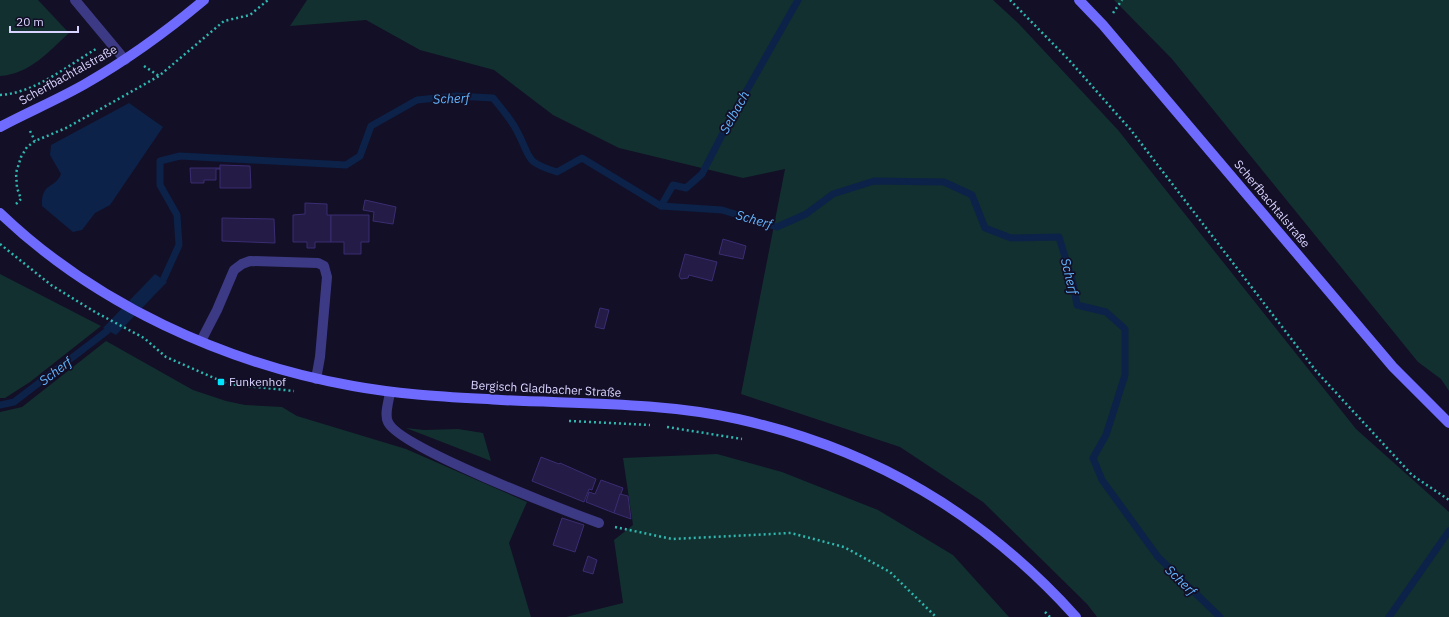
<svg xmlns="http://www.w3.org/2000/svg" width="1449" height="617" font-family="'IBM Plex Sans',sans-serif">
<rect width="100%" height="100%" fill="#130f26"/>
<g fill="#12302f">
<path d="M0 0H38L69 33C48 52 30 74 0 76Z"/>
<polygon points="307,0 993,0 1019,24 1118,130 1356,429 1449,512 1449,617 1097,617 1087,604 983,502 900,447 741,394 785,169 743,178 619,148 553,115 494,70 420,50 366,20 290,26"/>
<polygon points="1114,0 1449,0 1449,391 1441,379 1418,362 1172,59"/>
<polygon points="0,274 101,326 30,382 5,398 0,398"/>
<polygon points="106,341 193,390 226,401 245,405 282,407 297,416 406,449 527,502 509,543 531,617 0,617 0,412 22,407"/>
<polygon points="406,428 424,430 458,429 483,433 491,461"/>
<polygon points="717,454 782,472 878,510 953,555 1009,617 566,617 623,603 614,540 633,525 623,458"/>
</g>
<g fill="#0c2248">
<path d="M129 103 163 127 110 205 95 213 82 230 73 232 42 206C41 182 55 189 61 174L50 155 51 145Z"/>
<polygon points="155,274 167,282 116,335 103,328"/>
</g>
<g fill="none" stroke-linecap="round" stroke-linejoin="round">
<g stroke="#0c2248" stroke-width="7">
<polyline points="661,206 673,185 686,188 702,174 726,127 798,0"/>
<path d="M164 278 179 245 177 215 160 185V161L180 156 346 165 360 156 371 126 417 100 456 96 493 98C501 108 511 119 517 131 532 159 523 161 557 172L582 158 661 206 722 210 777 227 806 214 833 194 874 181 944 182 972 195 985 228 1011 238 1059 237 1073 283 1077 305 1106 312 1125 329V375L1106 435 1093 458 1102 480 1158 557 1220 617"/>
<polyline points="0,405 14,402 107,331"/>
<polyline points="1389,617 1449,531"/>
</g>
</g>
<g fill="#241b47" stroke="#3b2d73">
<polygon points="220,165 250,166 251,188 220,188"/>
<polygon points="190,168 220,168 220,169 216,169 216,180 204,180 204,183 191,183"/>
<polygon points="365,200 396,207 393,224 373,221 374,212 363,210"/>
<polygon points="305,203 327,204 327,215 331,215 331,242 315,242 315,248 307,248 307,242 293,242 293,215 305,214"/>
<polygon points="331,215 369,215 369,242 361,242 361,254 344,254 344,242 331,242"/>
<polygon points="222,218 274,219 275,243 222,241"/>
<polygon points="723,239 746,246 743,259 719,254"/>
<polygon points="685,254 717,262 712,281 689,275 688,278 681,279 679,276"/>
<polygon points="600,308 609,310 604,329 595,327"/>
<polygon points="541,457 559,464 560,463 596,479 592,490 589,489 584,502 532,481"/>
<polygon points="601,480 623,488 614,513 586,502 589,492 595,494"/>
<polygon points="620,494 628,496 631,519 614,513"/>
<polygon points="562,518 584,525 575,552 553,545"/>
<polygon points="588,556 597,560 593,574 583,571"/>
</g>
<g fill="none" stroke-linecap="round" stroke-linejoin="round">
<g stroke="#2fb8b0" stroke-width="2.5" stroke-dasharray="2 3" stroke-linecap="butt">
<polyline points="1010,0 1068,59 1130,129 1316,371 1412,475 1449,500"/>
<polyline points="1113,13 1122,0"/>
<polyline points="144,66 159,76"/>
<path d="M0 95C35 93 67 66 96 49"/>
<polyline points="30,131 35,141"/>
<polyline points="16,204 21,199 17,188 16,173 21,157 27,147 35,141 66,128 113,102 159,76 224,21 250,15 268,0"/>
<polyline points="0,244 51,285 95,312 144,338 166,357 228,384 294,391"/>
<polyline points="569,421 650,425"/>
<polyline points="667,427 742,439"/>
<polyline points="615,527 672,539 791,533 844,547 890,572 936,617"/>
<polyline points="1045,612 1050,617"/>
</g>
<g stroke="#3d3a85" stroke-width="10">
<polyline points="201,341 217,310 234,270 242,264 250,261 318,263 324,266 327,277 320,357 316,379"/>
<path d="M390 392C389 401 384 414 388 422 398 447 566 511 599 523"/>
</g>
<polyline stroke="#3d3a85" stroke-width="10" points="75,0 125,60"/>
<g stroke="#6f6bff" stroke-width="10">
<polyline points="1079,0 1103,25 1393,367 1449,423"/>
<path d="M0 127C28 112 57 100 85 84 127 60 167 31 204 0"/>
<path d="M0 213C95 304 224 363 353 386 402 395 452 397 501 400 580 404 661 402 738 419 873 449 983 514 1076 617"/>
</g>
</g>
<rect fill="#00e5ff" stroke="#130f26" stroke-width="1.5" x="217" y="378" width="8" height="8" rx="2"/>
<g text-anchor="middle" stroke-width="3.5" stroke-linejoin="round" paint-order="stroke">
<g font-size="12" fill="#d9d4ff" stroke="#130f26">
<text transform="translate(68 75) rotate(-29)" y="4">Scherfbachtalstraße</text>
<text transform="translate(1272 204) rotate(50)" y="4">Scherfbachtalstraße</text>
<text transform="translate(546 389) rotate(3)" y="4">Bergisch Gladbacher Straße</text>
</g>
<g font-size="12" fill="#d9d4ff" stroke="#130f26" text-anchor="start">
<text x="229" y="386">Funkenhof</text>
</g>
<g font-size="13" font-style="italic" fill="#62b6ff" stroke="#130f26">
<text transform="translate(451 98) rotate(-2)" y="5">Scherf</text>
<text transform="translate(734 112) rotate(-61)" y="5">Selbach</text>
<text transform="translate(754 219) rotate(16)" y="5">Scherf</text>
<text transform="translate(1070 276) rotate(76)" y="5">Scherf</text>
<text transform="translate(55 371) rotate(-37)" y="5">Scherf</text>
<text transform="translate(1181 580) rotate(44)" y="5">Scherf</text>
</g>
</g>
<path d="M10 26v6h68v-6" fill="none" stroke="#d9d4ff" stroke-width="2"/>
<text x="16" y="26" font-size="12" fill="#d9d4ff" stroke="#130f26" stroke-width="3" paint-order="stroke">20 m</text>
</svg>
